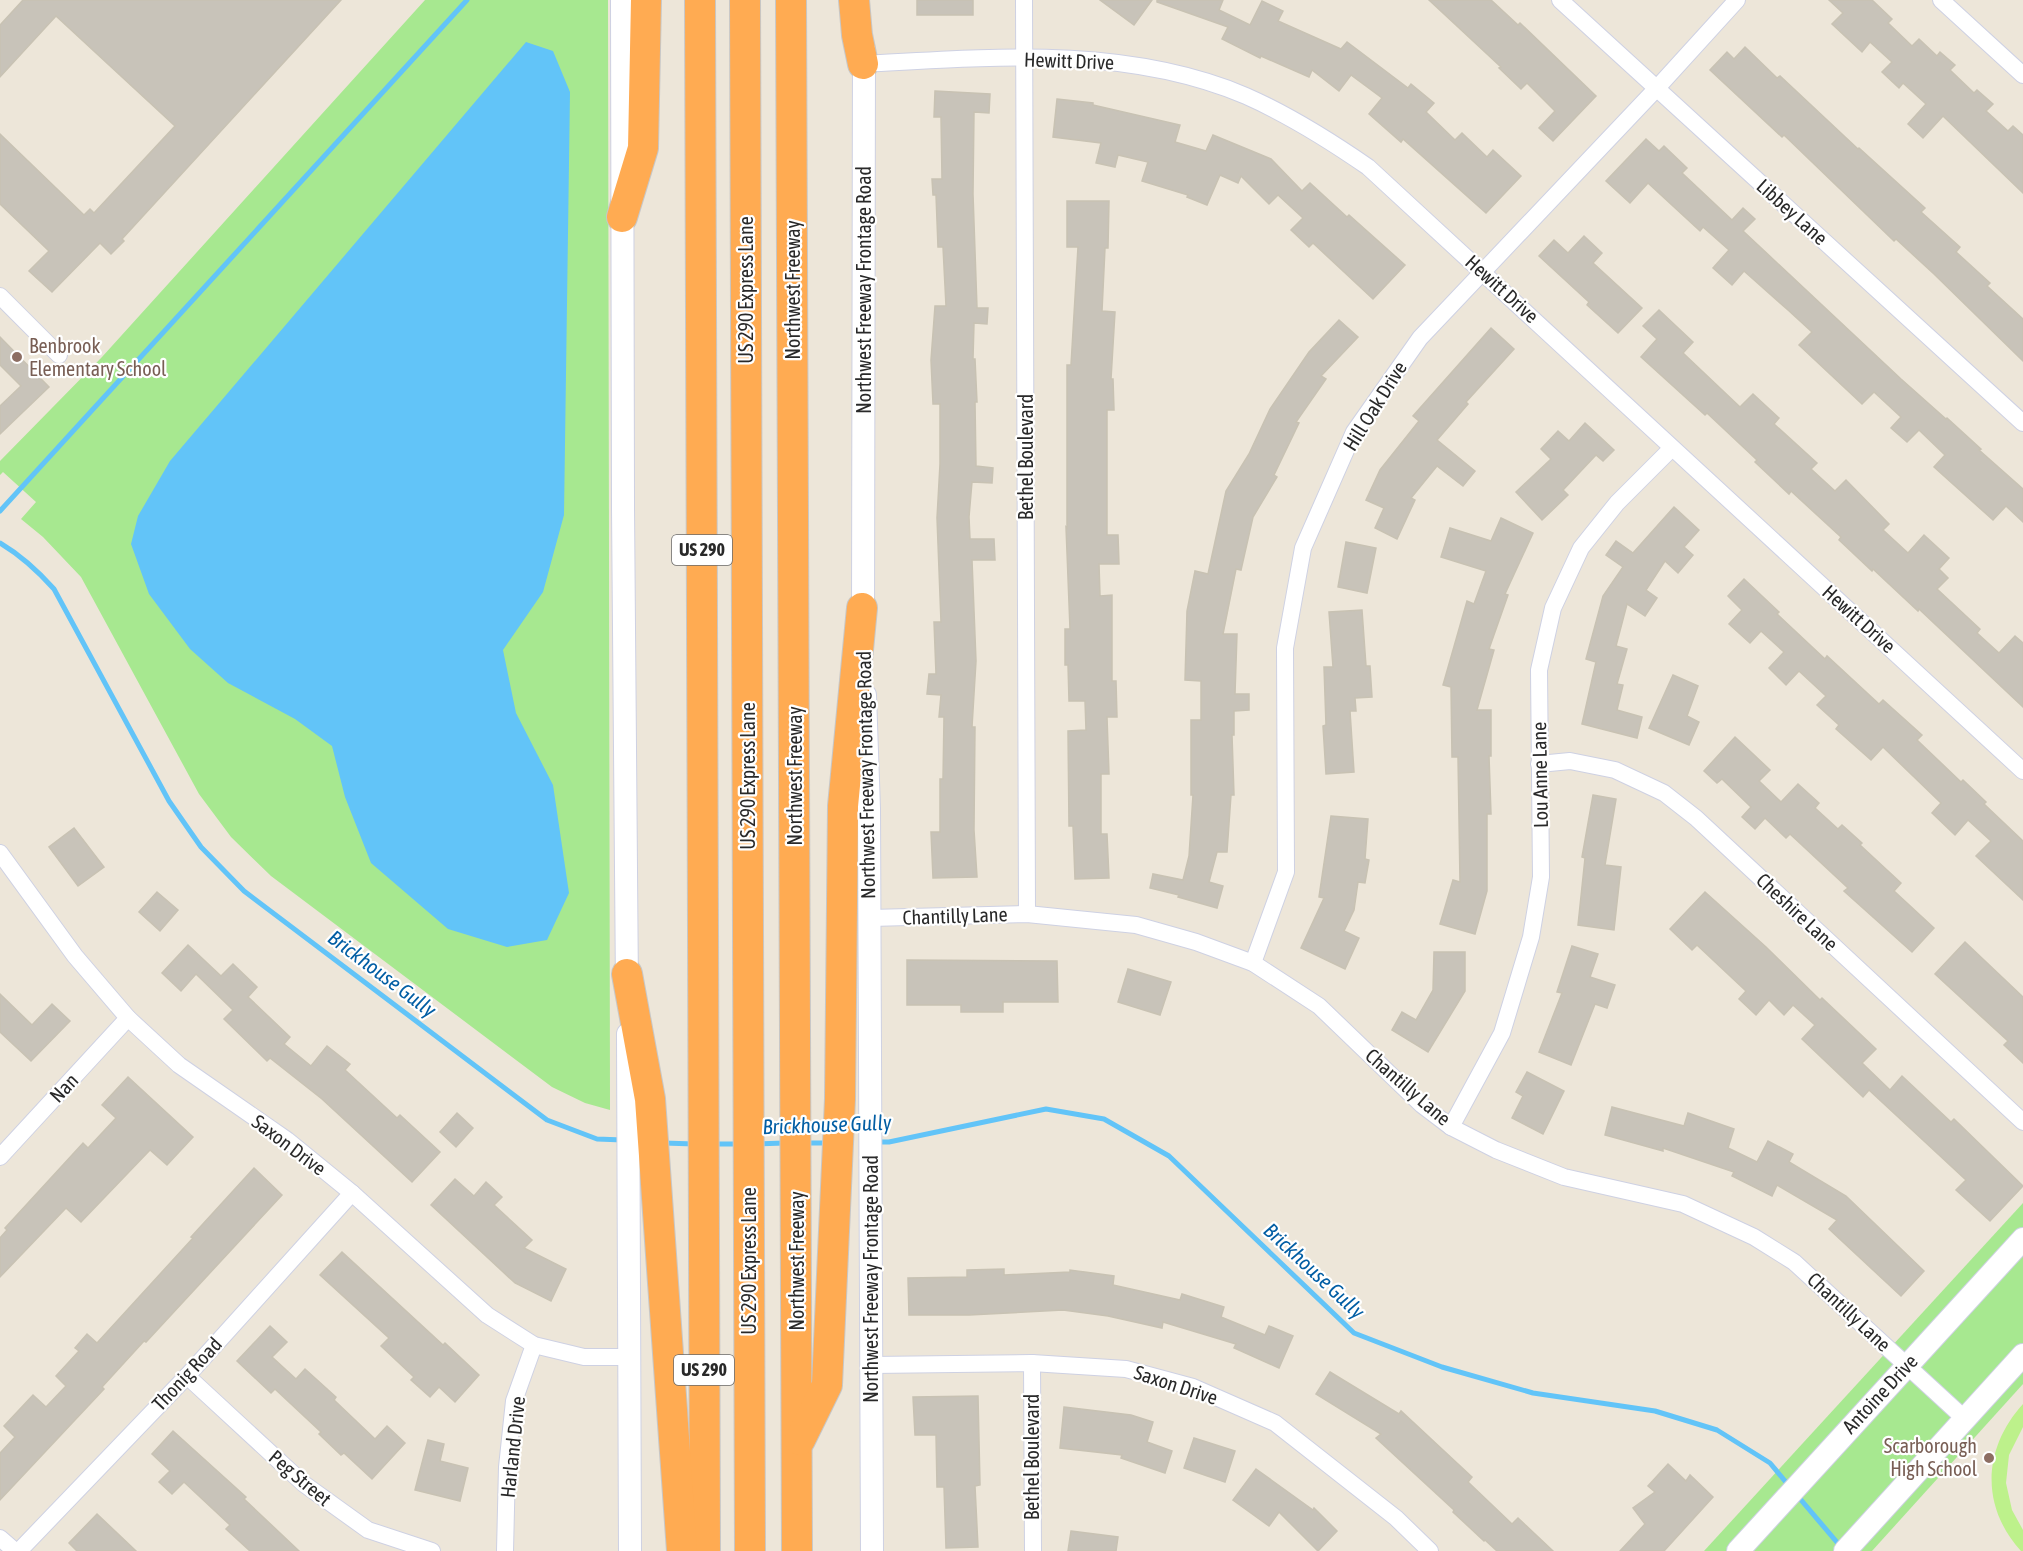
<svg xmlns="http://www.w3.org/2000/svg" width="2023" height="1551" font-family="'Asap Condensed',sans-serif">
<rect width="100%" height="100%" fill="#ede6d9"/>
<g fill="#a7e890">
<polygon points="425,0 608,0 610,1110 585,1103 552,1087 271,876 231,837 199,794 81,577 43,537 21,519 36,502 3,472 0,475 0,461 102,357"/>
<polygon points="2023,1203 2023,1384 1872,1551 1704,1551"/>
</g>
<path fill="#bdf18b" d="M2023 1404V1427L2009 1455 2006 1483 2012 1510 2023 1530V1551H2021C1980 1506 1983 1448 2023 1404Z"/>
<polygon fill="#62c4f8" points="526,42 553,51 570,92 564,515 543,592 503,650 516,713 553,785 569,893 547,940 507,947 448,929 371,863 345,797 332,746 295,719 228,683 190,649 149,594 131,544 138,516 170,461"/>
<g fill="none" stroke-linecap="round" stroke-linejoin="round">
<g stroke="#62c4f8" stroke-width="5">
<polyline points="0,511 467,0"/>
<path d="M0 543C22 556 37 570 54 589L169 801 201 847 244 891 547 1120 597 1139 623 1140"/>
<polyline points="875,1142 889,1142 1046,1109 1104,1119 1169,1156 1354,1333 1442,1367 1533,1393 1655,1411 1717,1430 1770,1463 1790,1487"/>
<polyline points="663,1143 695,1144"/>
<polyline points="803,1143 830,1143"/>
<polyline points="713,1144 740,1144"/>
<polyline points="758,1144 785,1143"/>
<polyline points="1796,1494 1841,1547"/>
</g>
</g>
<g fill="#c8c3b9" stroke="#c8c2b3" stroke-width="1.5">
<polygon points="23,0 341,0 122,239 124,241 111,254 100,243 52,292 29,271 49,251 0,204 0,134 84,215 90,209 94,213 175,126 56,16 0,77 0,25"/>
<rect x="917" y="0" width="56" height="15"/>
<polygon points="1100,0 1152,0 1134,25"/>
<polygon points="1157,0 1223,0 1219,10 1250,25 1262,1 1283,11 1278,21 1341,49 1347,42 1408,88 1411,84 1434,103 1426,112 1455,140 1462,133 1487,157 1493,150 1521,176 1486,213 1403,139 1401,142 1369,114 1382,98 1351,75 1339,91 1312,70 1309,77 1261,56 1260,58 1222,39 1228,27 1157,2"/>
<polygon points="1429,0 1491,0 1518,25 1520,23 1596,96 1553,141 1539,128 1555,111 1527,83 1521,89 1499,68 1501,67"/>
<polygon points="1829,0 1872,0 1892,19 1888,23 1912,46 1919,39 1937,56 1940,52 1955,65 1950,70 1974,93 1977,90 1993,104 1986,111 2008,131 2013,126 2023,135 2023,193 1943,116 1923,138 1908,124 1926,104 1903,83 1899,88 1882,72 1892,62 1870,42 1862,52 1832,24 1843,13"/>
<polygon points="1745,47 1777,78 1780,76 1858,149 1859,148 1925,208 1921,212 1960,247 1956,252 1990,283 1987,286 2023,319 2023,361 1934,274 1896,239 1894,241 1784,135 1782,137 1710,70 1727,52 1734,59"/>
<polygon points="935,91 990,94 989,113 974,112 973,194 977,308 988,308 987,324 974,323 973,359 975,359 977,402 975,402 976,466 993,468 992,483 972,482 969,517 970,539 994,539 995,560 972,560 976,661 972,727 975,727 974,830 977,877 933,878 931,832 940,832 940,779 943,779 944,717 939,717 941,695 927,694 929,674 936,674 934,622 941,622 937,518 940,464 940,404 933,404 931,360 935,306 946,306 943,247 938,247 936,195 933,195 932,179 942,179 941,117 934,117"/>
<polygon points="1057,99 1093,103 1093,105 1180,125 1175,142 1206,151 1213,135 1271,159 1302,191 1310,183 1347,217 1349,215 1405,265 1373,299 1313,243 1309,247 1291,230 1303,218 1278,195 1269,204 1241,176 1238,183 1220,175 1207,205 1187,197 1188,195 1142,181 1148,162 1118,155 1115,167 1096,163 1101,143 1053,137"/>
<polygon points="1646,139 1659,151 1664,146 1687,168 1682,173 1732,220 1743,208 1755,219 1743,231 1901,379 1946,419 1947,418 1981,449 1979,450 2023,489 2023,522 2006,506 1993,520 1934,467 1945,455 1919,430 1907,442 1891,428 1901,417 1874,392 1862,404 1799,345 1812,332 1788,310 1744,271 1732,285 1713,268 1729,250 1703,227 1700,231 1648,183 1630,203 1606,181"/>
<polygon points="1067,201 1109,201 1108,248 1105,248 1102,311 1115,312 1111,379 1113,379 1114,410 1107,410 1107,535 1118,535 1119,564 1099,564 1100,596 1112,595 1112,681 1116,681 1117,717 1107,717 1109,774 1101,774 1101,834 1107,834 1109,878 1075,879 1073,826 1069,826 1068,731 1086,730 1085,701 1069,701 1068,665 1065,665 1065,629 1070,629 1066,527 1067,528 1067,365 1071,365 1078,247 1067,247"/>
<polygon points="1584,236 1602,253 1593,263 1642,308 1618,333 1587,305 1589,302 1539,256 1554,240 1568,253"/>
<polygon points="1659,310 1693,342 1683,353 1740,407 1753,394 1779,418 1774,424 1817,463 1811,469 1835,491 1846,480 1889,524 1883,530 1908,553 1924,535 1949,558 1939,569 1948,578 1937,589 1980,629 1977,633 1999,653 2015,636 2023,643 2023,707 1919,609 1918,611 1873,569 1872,571 1839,540 1841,537 1791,491 1789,494 1755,462 1757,460 1707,413 1705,415 1641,357 1657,339 1643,326"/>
<polygon points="1339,320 1358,337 1321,376 1326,379 1296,422 1299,423 1274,475 1277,477 1253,517 1241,570 1236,569 1223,634 1237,634 1235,694 1249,694 1249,710 1234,711 1234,735 1232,735 1234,795 1231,795 1227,852 1217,852 1209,882 1223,886 1217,908 1178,897 1179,895 1150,888 1153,874 1183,880 1189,856 1193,795 1191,795 1191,720 1201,720 1201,681 1185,680 1187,611 1195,571 1208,574 1226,491 1249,454 1270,409 1309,352"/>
<polygon points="1491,328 1514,349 1466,402 1468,404 1437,440 1475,471 1463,486 1437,466 1411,498 1415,500 1397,539 1375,528 1384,508 1366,500 1380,470 1419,421 1413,416"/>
<polygon points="0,337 49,387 0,434 0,406 21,386 0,365"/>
<polygon points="1585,423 1614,450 1603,461 1596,455 1563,490 1568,495 1542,520 1516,492 1551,459 1541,449 1558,431 1569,441"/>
<polygon points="1674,507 1699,530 1684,547 1693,555 1678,573 1665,561 1646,590 1657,598 1645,616 1627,604 1616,646 1627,649 1617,684 1623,685 1617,710 1642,717 1637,738 1582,724 1596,662 1586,659 1603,596 1623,567 1606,555 1616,541 1633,553"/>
<polygon points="1501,518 1533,533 1505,594 1508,595 1489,649 1494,650 1477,710 1491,710 1491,756 1489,756 1491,814 1487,814 1487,891 1475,934 1440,924 1453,880 1460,882 1458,757 1452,757 1451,687 1443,685 1467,601 1474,604 1486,571 1441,557 1450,528 1491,541"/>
<polygon points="1346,542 1376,548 1367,593 1338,587"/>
<polygon points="1744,579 1779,612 1777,614 1825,659 1827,656 1879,704 1883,700 1922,735 1917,740 1961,782 1963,780 1986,802 1984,804 2023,841 2023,900 1976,856 1991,841 1968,820 1955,835 1932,813 1941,803 1883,747 1871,760 1836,729 1839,725 1817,705 1826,696 1799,671 1786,685 1769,668 1784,652 1761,631 1750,643 1729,624 1742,610 1728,596"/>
<polygon points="1362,610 1366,666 1370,666 1372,697 1355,698 1356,711 1350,711 1354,772 1326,774 1323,726 1326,725 1324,667 1333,667 1329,612"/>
<polygon points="1673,675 1698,686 1687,716 1699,722 1689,745 1649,728"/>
<polygon points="1735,737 1770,770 1759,781 1781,802 1798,784 1819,803 1815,808 1838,829 1842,825 1862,843 1860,845 1901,883 1894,891 1934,928 1912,952 1844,891 1848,888 1790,834 1786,838 1765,818 1755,829 1742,817 1751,807 1722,779 1717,783 1704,771"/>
<polygon points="1593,795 1616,799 1605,865 1621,867 1614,930 1578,925 1585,858 1582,857"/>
<polygon points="1331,816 1368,819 1365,859 1369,860 1365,883 1358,882 1354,910 1344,931 1359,938 1345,969 1301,948 1324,898 1319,897"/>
<polygon points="74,828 104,867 78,886 49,847"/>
<polygon points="157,892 178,910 160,931 139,912"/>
<polygon points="1705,892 1766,947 1820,1000 1822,998 1876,1049 1862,1063 1890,1090 1902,1076 1951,1122 1954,1119 2023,1186 1990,1221 1956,1190 1966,1180 1869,1090 1863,1097 1802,1039 1815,1025 1793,1005 1784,1015 1769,1000 1756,1015 1739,999 1746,991 1697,945 1692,950 1670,929"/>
<polygon points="1965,942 2023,997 2023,1063 2004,1045 2008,1041 1935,974"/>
<polygon points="188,945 221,976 233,964 257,987 248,997 290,1037 284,1044 311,1066 327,1046 350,1064 345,1070 397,1118 400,1115 440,1152 412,1182 322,1099 270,1058 267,1061 224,1019 233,1010 196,974 181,991 162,973"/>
<polygon points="1572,946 1598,954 1590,977 1615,985 1607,1008 1595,1004 1571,1065 1539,1052 1562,993 1557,992"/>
<polygon points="1434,952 1465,952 1465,991 1428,1052 1392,1030 1402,1012 1416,1020 1433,990"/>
<polygon points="907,960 1057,961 1058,1002 1003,1002 1003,1012 961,1012 961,1005 907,1005"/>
<polygon points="1128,969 1171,982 1160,1015 1118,1002"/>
<polygon points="0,994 32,1025 52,1004 70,1021 31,1061 0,1032"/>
<polygon points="1527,1072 1564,1091 1543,1134 1512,1118 1523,1096 1516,1092"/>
<polygon points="128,1077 193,1137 167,1165 150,1150 81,1222 66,1208 0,1277 0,1238 7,1230 5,1228 83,1143 88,1148 116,1118 102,1105"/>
<polygon points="1612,1107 1684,1126 1688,1113 1734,1129 1728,1148 1757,1162 1768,1141 1793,1154 1789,1162 1846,1196 1924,1271 1901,1296 1829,1229 1837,1220 1777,1185 1772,1196 1732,1176 1734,1172 1663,1148 1663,1151 1605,1135"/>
<polygon points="457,1113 473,1128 456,1147 440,1132"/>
<polygon points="254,1168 282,1195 146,1342 144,1341 102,1387 104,1389 0,1500 0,1453 15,1437 4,1426 33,1395 46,1407 66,1386 56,1376 79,1351 75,1348 87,1334 97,1343 193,1238 191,1237"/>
<polygon points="455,1179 474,1196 486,1182 502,1197 494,1205 532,1240 524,1248 566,1269 551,1301 515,1283 431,1205"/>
<polygon points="342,1252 443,1345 445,1343 479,1375 455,1402 439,1387 430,1397 411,1380 414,1377 381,1346 389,1338 320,1275"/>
<polygon points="1004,1269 1004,1275 1070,1272 1070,1270 1114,1276 1113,1285 1180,1300 1182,1294 1224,1307 1221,1317 1265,1335 1269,1326 1293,1336 1279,1368 1234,1348 1236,1344 1163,1322 1162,1328 1108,1316 1063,1310 969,1315 909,1315 908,1278 967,1277 967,1270"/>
<polygon points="270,1326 287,1342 272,1357 296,1379 305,1369 336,1397 334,1400 375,1439 387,1426 405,1443 372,1479 344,1453 341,1455 319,1434 321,1432 275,1389 271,1393 237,1361"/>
<polygon points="1330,1372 1399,1414 1401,1411 1472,1477 1468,1482 1512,1524 1518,1518 1553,1551 1497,1551 1485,1540 1484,1541 1453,1512 1454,1510 1376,1438 1381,1434 1316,1394"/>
<polygon points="978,1396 980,1485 975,1486 978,1547 946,1548 944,1487 937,1487 936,1435 915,1435 913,1397"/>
<polygon points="1064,1407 1131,1415 1153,1422 1147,1442 1172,1451 1165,1473 1121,1458 1122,1455 1060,1448"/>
<polygon points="173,1431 246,1497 244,1499 299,1551 250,1551 226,1529 230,1525 184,1482 172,1494 159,1482 170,1471 152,1454"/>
<polygon points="1194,1438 1235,1451 1225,1482 1184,1468"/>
<polygon points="428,1440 444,1444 440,1461 468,1468 460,1501 415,1490"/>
<polygon points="1668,1464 1686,1481 1690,1475 1713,1497 1664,1551 1620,1551 1645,1524 1633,1508 1655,1492 1648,1486"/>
<polygon points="1256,1469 1313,1510 1314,1508 1337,1531 1318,1551 1279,1512 1269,1526 1233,1500"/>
<polygon points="97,1514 136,1551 77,1551 69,1543"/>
<polygon points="1071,1531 1118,1537 1116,1551 1068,1551"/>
</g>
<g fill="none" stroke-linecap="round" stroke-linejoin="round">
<g stroke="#ced1e3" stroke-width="18">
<g id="street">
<polyline points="1024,0 1027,914"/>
<polyline points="1560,0 2023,423"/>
<polyline points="1941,0 2023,75"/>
<path d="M863 64C990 57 1126 45 1246 96 1289 115 1329 140 1368 167L2023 771"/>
<polyline points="0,296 59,355"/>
<polyline points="1539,764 1570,761 1615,770 1664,793 1696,818 2023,1122"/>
<polyline points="0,853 75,956 128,1018 179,1065 287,1140 352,1193 487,1315 534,1345 584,1357 630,1357"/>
<polyline points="870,918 1027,914 1136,925 1196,942 1253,963 1319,1006 1422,1105 1451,1127 1496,1150 1564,1177 1683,1204 1754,1237 1794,1262 1965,1419"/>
<polyline points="1253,963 1286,872 1285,648 1303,548 1354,432 1420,338 1657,88 1737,0"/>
<polyline points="1451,1127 1502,1033 1531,937 1541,877 1539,670 1553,608 1581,548 1617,503 1672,448"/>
<polyline points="0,1157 128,1018"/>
<polyline points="1032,1363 1033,1551"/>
<polyline points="872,1365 1032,1363 1126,1369 1193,1387 1275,1423 1396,1518 1430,1551"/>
<polyline points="187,1376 304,1484 368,1530 432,1551"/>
<polyline points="0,1538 15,1551"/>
<polyline points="19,1551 187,1376 352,1193"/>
<polyline points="505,1551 507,1467 514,1401 534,1345"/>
</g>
</g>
<g stroke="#ced1e3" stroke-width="24">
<g id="secondary">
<polyline points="622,0 623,508 627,989"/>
<polyline points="863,623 864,50"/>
<polyline points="865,695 869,809 872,1551"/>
<polyline points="628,1034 630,1551"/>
<polyline points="1738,1551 2023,1239"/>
<polyline points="1845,1551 2023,1355"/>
</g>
</g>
<g stroke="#c7c7c7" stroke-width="32">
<g id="highway">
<polyline points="700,0 705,1551"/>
<polyline points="745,0 750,1551"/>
<polyline points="791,0 797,1551"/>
<polyline points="854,0 857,35 863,64"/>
<polyline points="622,217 643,148 646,0"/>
<polyline points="627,974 650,1099 682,1551"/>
<polyline points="800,1440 827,1385 840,1099 843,806 862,608"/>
</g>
</g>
<use href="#street" stroke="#fff" stroke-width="16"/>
<use href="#secondary" stroke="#fff" stroke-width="22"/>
<use href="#highway" stroke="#ffab52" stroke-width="30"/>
</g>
<g fill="#8d6e63" stroke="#fff" stroke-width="2">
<circle cx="17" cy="357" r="6"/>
<circle cx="1989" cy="1458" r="6"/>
</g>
<g text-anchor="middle" stroke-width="4.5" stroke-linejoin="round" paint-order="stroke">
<g fill="#fff" stroke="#696969" stroke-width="1.5">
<rect x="672" y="535" width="60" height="30" rx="4.5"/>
<rect x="674" y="1355" width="60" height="30" rx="4.5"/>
</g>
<g font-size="18" font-weight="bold" fill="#292929">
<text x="702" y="556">US 290</text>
<text x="704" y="1376">US 290</text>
</g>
<g font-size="20" fill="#292929" stroke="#fff">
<text transform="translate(1069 61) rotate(2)" y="7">Hewitt Drive</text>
<text transform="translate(1792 212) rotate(42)" y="7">Libbey Lane</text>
<text transform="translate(1502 289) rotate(42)" y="7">Hewitt Drive</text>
<text transform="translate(746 290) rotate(-90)" y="7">US 290 Express Lane</text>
<text transform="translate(793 290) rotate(-90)" y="7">Northwest Freeway</text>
<text transform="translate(864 290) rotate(-90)" y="7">Northwest Freeway Frontage Road</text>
<text transform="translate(1375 406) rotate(-58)" y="7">Hill Oak Drive</text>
<text transform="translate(1026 457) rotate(-90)" y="7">Bethel Boulevard</text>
<text transform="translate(1859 619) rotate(42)" y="7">Hewitt Drive</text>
<text transform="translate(866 775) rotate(-91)" y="7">Northwest Freeway Frontage Road</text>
<text transform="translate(1540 775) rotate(-91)" y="7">Lou Anne Lane</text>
<text transform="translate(748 776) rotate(-90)" y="7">US 290 Express Lane</text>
<text transform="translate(795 776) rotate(-90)" y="7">Northwest Freeway</text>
<text transform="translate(1797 912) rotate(43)" y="7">Cheshire Lane</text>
<text transform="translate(955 916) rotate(-2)" y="7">Chantilly Lane</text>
<text transform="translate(1408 1087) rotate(41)" y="7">Chantilly Lane</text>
<text transform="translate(64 1088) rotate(-47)" y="7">Nan</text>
<text transform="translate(289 1145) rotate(37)" y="7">Saxon Drive</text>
<text transform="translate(749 1261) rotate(-90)" y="7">US 290 Express Lane</text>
<text transform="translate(797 1261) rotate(-90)" y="7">Northwest Freeway</text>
<text transform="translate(871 1279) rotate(-90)" y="7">Northwest Freeway Frontage Road</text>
<text transform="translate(1849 1312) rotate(43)" y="7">Chantilly Lane</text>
<text transform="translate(187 1374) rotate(-47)" y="7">Thonig Road</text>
<text transform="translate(1176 1385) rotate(18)" y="7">Saxon Drive</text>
<text transform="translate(1880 1394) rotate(-47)" y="7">Antoine Drive</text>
<text transform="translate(513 1447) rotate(-84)" y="7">Harland Drive</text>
<text transform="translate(1032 1457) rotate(-90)" y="7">Bethel Boulevard</text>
<text transform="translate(300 1478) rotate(40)" y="7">Peg Street</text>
</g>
<g font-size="20" fill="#785e54" stroke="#fff" text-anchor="start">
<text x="29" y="353">Benbrook<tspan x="29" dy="23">Elementary School</tspan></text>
<text x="1977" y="1453" text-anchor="end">Scarborough<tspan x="1977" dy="23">High School</tspan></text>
</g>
<g font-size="21" font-style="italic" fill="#025ea4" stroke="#fff">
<text transform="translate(382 974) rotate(37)" y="7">Brickhouse Gully</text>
<text transform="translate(827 1125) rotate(-2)" y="7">Brickhouse Gully</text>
<text transform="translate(1314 1271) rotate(43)" y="7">Brickhouse Gully</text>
</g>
</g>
</svg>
